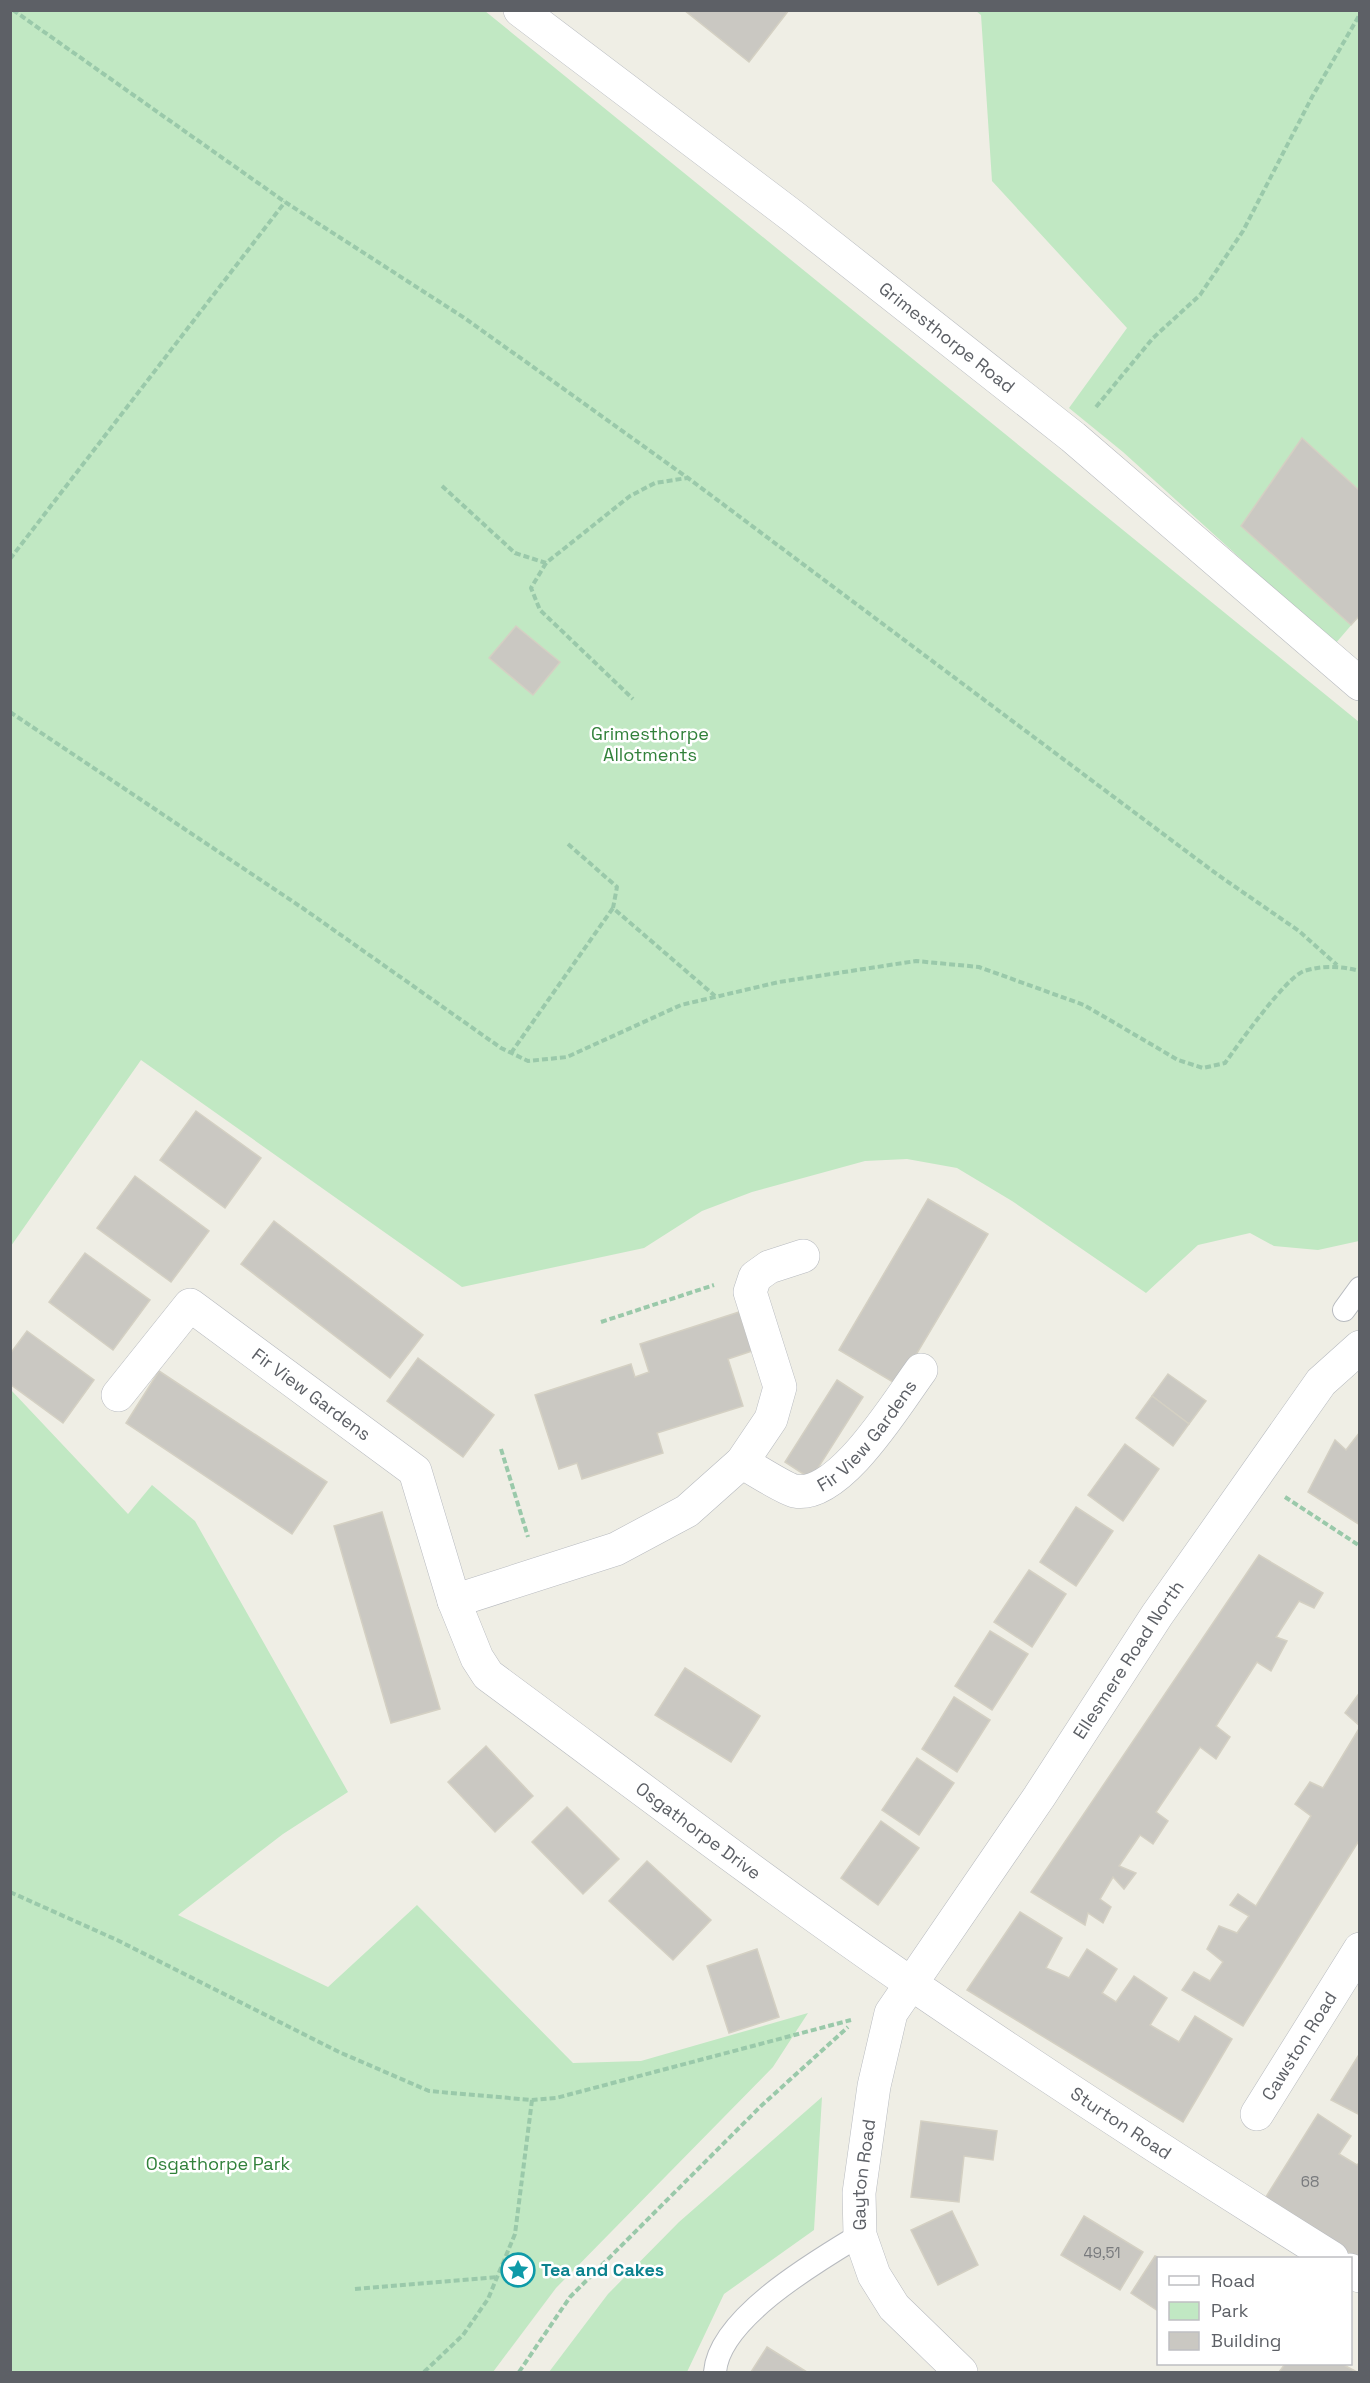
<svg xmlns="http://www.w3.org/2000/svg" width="1370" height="2383" font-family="'Space Grotesk',sans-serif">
<rect width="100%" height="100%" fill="#efeee5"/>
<g fill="#c1e8c3">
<polygon points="11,11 485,11 1359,722 1359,1241 1318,1250 1274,1246 1250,1233 1198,1245 1146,1293 1012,1201 957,1168 907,1159 865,1161 752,1192 702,1211 644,1248 462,1287 141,1060 11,1246"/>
<polygon points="976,11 1359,11 1360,615 1335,644 1123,452 1069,408 1127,328 992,181 981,15"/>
<polygon points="11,1390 128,1514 152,1485 195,1521 348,1792 283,1834 178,1915 328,1987 417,1905 573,2063 641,2061 808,2013 773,2067 556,2288 493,2372 11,2372"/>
<polygon points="822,2097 814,2230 724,2294 687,2372 549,2372 608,2294 679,2222"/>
</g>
<g fill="#cac8c2" stroke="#d4d0c3" stroke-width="1.5">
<polygon points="684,10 789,10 749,62"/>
<polygon points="1302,438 1360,491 1360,615 1351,625 1241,526"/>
<polygon points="516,626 560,662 533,695 489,658"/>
<polygon points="196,1111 261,1158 225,1208 160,1160"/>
<polygon points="135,1176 209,1231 171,1282 97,1228"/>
<polygon points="928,1199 988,1234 898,1385 839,1350"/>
<polygon points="274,1221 423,1335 390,1378 241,1264"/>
<polygon points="85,1253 150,1300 113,1350 49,1302"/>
<polygon points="739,1312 752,1351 728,1359 743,1406 657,1433 663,1453 582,1479 577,1463 559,1469 535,1395 631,1364 635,1377 649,1372 640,1344"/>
<polygon points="27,1331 94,1380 63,1423 10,1384 10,1354"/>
<polygon points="418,1358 494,1415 463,1457 387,1401"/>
<polygon points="159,1371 327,1482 292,1534 126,1423"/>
<polygon points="1168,1374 1206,1401 1189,1424 1152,1396"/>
<polygon points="837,1380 863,1397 811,1479 785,1462"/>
<polygon points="1152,1396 1189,1424 1173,1446 1136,1418"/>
<polygon points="1360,1432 1360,1525 1308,1492 1335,1440 1346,1450"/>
<polygon points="1125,1444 1159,1469 1123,1521 1088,1495"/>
<polygon points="1076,1507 1113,1531 1076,1586 1040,1562"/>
<polygon points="382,1512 440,1709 391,1723 334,1526"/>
<polygon points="1259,1555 1323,1593 1314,1608 1299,1601 1276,1637 1287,1641 1271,1671 1257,1662 1216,1726 1230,1737 1216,1759 1200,1747 1156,1812 1168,1821 1153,1844 1140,1835 1119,1866 1136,1873 1124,1889 1113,1877 1100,1899 1111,1907 1103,1923 1088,1913 1085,1925 1031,1892"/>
<polygon points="1029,1570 1066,1594 1032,1647 994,1622"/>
<polygon points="990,1631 1028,1654 992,1710 955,1686"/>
<polygon points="685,1668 760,1716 731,1762 655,1715"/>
<polygon points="1360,1692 1360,1726 1345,1713"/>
<polygon points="954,1697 990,1720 957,1772 922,1749"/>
<polygon points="1360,1727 1360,1839 1243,2026 1182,1990 1194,1972 1210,1981 1223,1962 1207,1949 1219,1926 1237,1933 1249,1916 1230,1905 1238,1894 1256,1906 1311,1816 1295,1804 1310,1782 1323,1788"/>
<polygon points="486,1746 533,1796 495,1832 448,1782"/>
<polygon points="917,1758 954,1783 919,1835 882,1810"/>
<polygon points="567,1807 619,1859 583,1894 532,1842"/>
<polygon points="881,1821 919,1848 878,1905 841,1878"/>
<polygon points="647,1861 711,1920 673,1960 609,1901"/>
<polygon points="1020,1912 1062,1938 1046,1968 1069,1978 1087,1949 1117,1969 1102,1993 1116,2002 1134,1976 1167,1998 1150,2025 1179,2042 1195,2016 1232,2039 1183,2122 967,1990"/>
<polygon points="757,1949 779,2017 729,2033 707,1966"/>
<polygon points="1360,2053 1360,2115 1331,2100"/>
<polygon points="1318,2114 1351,2136 1339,2154 1357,2165 1360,2162 1360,2260 1264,2200"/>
<polygon points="921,2121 997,2131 993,2160 964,2156 959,2202 911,2197"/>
<polygon points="952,2211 978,2265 938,2285 911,2230"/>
<polygon points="1084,2216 1143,2252 1120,2290 1061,2255"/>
<polygon points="1155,2256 1160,2258 1158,2311 1131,2293"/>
<polygon points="767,2347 807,2372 751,2372"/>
<polygon points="1285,2364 1342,2364 1357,2372 1279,2372"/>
</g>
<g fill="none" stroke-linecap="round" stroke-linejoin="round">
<g stroke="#b7babf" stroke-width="24">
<g id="service">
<polyline points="1344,1310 1360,1288"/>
<path d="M715 2372C719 2318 817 2261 860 2235"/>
</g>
</g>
<g stroke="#b7babf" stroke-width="34">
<g id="minor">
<path id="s1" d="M520 10 795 218 1073 437 1360 684"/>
<path id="s2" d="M118 1395 190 1305 415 1471 454 1601 477 1658 488 1675C629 1779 769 1886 913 1985 1051 2079 1191 2170 1332 2258"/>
<path id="s3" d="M742 1462C752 1468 785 1489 795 1491 839 1500 898 1401 921 1370"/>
<polyline points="454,1601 616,1549 687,1511 742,1462 771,1419 780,1387 750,1292 755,1277 769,1267 803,1256"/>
<path id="s4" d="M1257 2114 1360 1949"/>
<polyline points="1350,2270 1360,2276"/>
<path id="s5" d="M961 2372 894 2307 874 2275 860 2235 859 2193 874 2086 891 2013 1039 1797 1157 1615 1321 1382 1360 1347"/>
</g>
</g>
<g stroke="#9ac9aa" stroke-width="4" stroke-dasharray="6 3" stroke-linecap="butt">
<polyline points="13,10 285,202 466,319 688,478 1218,875 1299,931 1337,965"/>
<polyline points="1096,407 1153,338 1200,295 1243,231 1312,97 1360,14"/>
<polyline points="442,486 515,553 546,563 630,496 655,483 687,478"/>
<polyline points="10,559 285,202"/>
<polyline points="546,563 531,588 540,610 633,699"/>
<path d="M10 712 304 909 501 1048 528 1061 567 1057 681 1005 779 982 916 961 979 967 1084 1005 1178 1060 1203 1068 1225 1063C1238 1045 1286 977 1304 971 1324 965 1340 966 1360 971"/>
<polyline points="568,844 617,887 613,908 715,996"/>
<polyline points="511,1053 613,908"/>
<polyline points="601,1322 714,1285"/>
<polyline points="501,1449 528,1537"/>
<polyline points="1285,1497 1360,1546"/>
<polyline points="10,1892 117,1940 339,2052 429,2091 532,2100 556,2098 851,2020"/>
<polyline points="355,2289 497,2277"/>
<polyline points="424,2372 463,2335 488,2299 515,2234 532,2100"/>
<polyline points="519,2372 570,2297 761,2106 848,2027"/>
</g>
<use href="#service" stroke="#fff" stroke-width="22"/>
<use href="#minor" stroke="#fff" stroke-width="33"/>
</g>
<defs>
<g id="sight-ring" transform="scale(1.725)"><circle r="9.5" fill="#fff" stroke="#0f9aa8" stroke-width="1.5"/><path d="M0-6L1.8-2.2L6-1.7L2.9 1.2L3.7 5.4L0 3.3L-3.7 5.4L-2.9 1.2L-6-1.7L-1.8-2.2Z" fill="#0f9aa8"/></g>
</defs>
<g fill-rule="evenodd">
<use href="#sight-ring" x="518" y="2270"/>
</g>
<g text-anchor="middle" stroke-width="5" stroke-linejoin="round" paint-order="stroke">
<g font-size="15" fill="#787a7d">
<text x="1310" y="2187">68</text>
<text x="1102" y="2258">49,51</text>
</g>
<g font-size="18" fill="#5d6066" stroke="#fff">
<text dy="6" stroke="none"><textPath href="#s1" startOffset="538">Grimesthorpe Road</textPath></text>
<text dy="6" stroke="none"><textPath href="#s2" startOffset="266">Fir View Gardens</textPath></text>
<text dy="6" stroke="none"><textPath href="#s3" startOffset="156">Fir View Gardens</textPath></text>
<text dy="6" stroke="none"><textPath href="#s5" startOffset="824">Ellesmere Road North</textPath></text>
<text dy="6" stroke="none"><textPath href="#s2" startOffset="874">Osgathorpe Drive</textPath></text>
<text dy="6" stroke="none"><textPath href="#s4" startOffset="80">Cawston Road</textPath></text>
<text dy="6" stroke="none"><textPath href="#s2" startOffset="1388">Sturton Road</textPath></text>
<text dy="6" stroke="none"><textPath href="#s5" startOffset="234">Gayton Road</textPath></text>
</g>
<g font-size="18" fill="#31813a" stroke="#fff">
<text x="650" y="740">Grimesthorpe<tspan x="650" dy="21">Allotments</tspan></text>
<text x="218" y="2170">Osgathorpe Park</text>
</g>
<g font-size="18" font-weight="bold" fill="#0d838f" stroke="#fff" text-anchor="start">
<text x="541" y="2276">Tea and Cakes</text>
</g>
</g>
<rect width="1370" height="2383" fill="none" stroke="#5d6066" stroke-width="24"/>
<rect x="1157" y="2257" width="195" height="108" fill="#ffffff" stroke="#bebfc2" stroke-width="1.5"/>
<rect x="1169" y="2276" width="30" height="9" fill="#ffffff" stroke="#bebfc2" stroke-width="1.5"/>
<text x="1211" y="2287" font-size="18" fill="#5d6066">Road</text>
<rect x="1169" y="2302" width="30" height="18" fill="#c1e8c3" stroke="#bebfc2" stroke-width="1.5"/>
<text x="1211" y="2317" font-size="18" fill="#5d6066">Park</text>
<rect x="1169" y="2332" width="30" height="18" fill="#cac8c2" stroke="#bebfc2" stroke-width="1.5"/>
<text x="1211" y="2347" font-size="18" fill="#5d6066">Building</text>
</svg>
